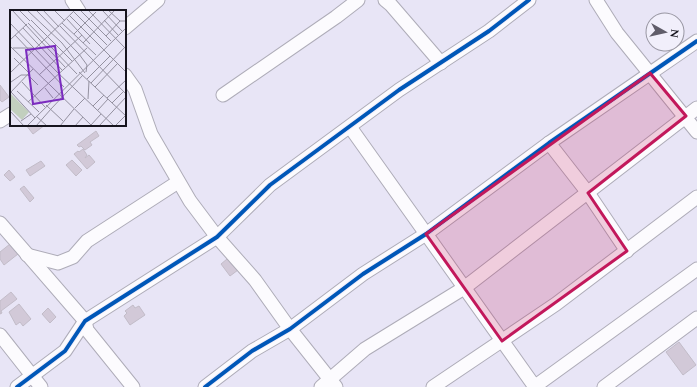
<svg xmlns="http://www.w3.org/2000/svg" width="697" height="387" font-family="Spectral,serif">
<rect width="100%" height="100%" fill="#e8e5f6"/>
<g fill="#d2c9d8" stroke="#c2bcc8">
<polygon points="0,85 9,97 2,102 0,100"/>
<polygon points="26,125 45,125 33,134"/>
<polygon points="96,131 99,136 90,142 92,145 85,150 81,146 79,147 77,145"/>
<polygon points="83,149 87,155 85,158 89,155 95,162 87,169 74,154 78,151 79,152"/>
<polygon points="72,160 82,170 76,176 66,165"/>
<polygon points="41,161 45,166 30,176 26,170"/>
<polygon points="9,170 15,177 10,181 4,175"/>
<polygon points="24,186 34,198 30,202 20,189"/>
<polygon points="10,244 18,254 4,265 0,259 0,252"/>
<polygon points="233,254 242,267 230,276 221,264"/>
<polygon points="11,292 17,299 1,311 2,313 0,314 0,301"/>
<polygon points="19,304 31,319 23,326 20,322 16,325 9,312"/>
<polygon points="133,305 135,308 139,306 145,315 130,325 124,316 127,313 125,311"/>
<polygon points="48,308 56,317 50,323 42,314"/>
<polygon points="679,342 696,365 683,375 666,352"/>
</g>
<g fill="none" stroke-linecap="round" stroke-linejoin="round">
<g stroke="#aeacb8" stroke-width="15">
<g id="minor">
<polyline points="72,0 79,11"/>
<polyline points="385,0 391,5 441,63"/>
<polyline points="596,0 617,33 697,132"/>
<polyline points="125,28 158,0"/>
<polyline points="125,75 135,89 151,134 190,201 217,237 255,280 290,329 336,387"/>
<polyline points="223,95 336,17 358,0"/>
<polyline points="0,121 11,114"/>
<polyline points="350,127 535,387"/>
<polyline points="549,143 588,193 627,251"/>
<polyline points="0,223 85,321 87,330 133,387"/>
<polyline points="27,255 58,263 73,257 87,241 178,182"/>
<polyline points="0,335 41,387"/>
<polyline points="17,387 65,351 85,321 217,237 270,185 399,90 489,31 529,0"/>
<polyline points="205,387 252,351 290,329 363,274 426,234 549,143 697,41"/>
<polyline points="321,387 365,349 464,288 697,108"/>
<polyline points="433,387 556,304 697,197"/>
<polyline points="534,387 697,269"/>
<polyline points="604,387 697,318"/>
</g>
</g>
<use href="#minor" stroke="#fcfbfe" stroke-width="13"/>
<g stroke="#f1effb" stroke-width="6">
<g id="cycleway">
<polyline points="17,387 65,351 85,321 217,237 270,185 399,90 489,31 529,0"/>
<polyline points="205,387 252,351 290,329 363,274 426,234 549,143 697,41"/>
</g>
</g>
<use href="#cycleway" stroke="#0057b8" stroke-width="4"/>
</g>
<path fill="#c2185b" fill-opacity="0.2" stroke="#c2185b" stroke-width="3" stroke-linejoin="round" d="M650 73 686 116 588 193 627 251 502 341 426 234Z"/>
<g transform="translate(10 10)">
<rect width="116" height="116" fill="#e8e5f6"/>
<path d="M1 84 19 102 12 110 0 99Z" fill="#c2cfbe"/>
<path fill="none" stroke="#9491a0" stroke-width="1" d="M2 0 55 57M9 0 20 11M17 0 52 33 75 63M26 0 69 44 77 55 76 62M33 0 49 17M44 0 55 11M70 0 101 31M78 0 116 39M92 0 112 21M98 0 110 11M64 2 97 35M60 6 116 62M57 9 80 34M21 10 62 51M94 10 108 25M0 13 47 62 104 116M18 13 67 64M52 13 86 45M50 16 116 84M13 18 52 60M64 24 86 2M5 25 54 77M96 26 110 11H116M0 30 17 14M73 33 105 0M0 36 82 116M3 38H23M4 48 19 63M69 62 116 106M0 63 65 0M29 65 72 25M77 69 100 46M1 72 11 65H18L28 75M12 72 35 97M81 73 116 36M85 77 108 53M35 78 43 88M7 81 29 102M1 82 25 108M0 83 23 59M97 88 116 70M78 89 79 71M18 92 77 38M102 93 114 81M36 95 53 111M83 96 94 85M65 98 75 88M41 99 73 65M88 100 98 89M0 101 14 116M26 106 37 116M11 111 21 104M81 115 91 104M17 116 116 18M26 116 41 99M50 116 64 99M65 116 73 107M89 116 116 87M105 116 115 106"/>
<path fill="#7b2cbf" fill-opacity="0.15" stroke="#7b2cbf" stroke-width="2" d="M45 36 53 89 23 94 16 40Z"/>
<rect width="116" height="116" fill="none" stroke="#16141e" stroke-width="2"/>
</g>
<g transform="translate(665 32) rotate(98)"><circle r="19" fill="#f1effb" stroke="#9997a3"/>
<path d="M0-3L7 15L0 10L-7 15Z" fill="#605d6a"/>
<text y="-6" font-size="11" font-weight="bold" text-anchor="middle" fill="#16141e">N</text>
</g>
</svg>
